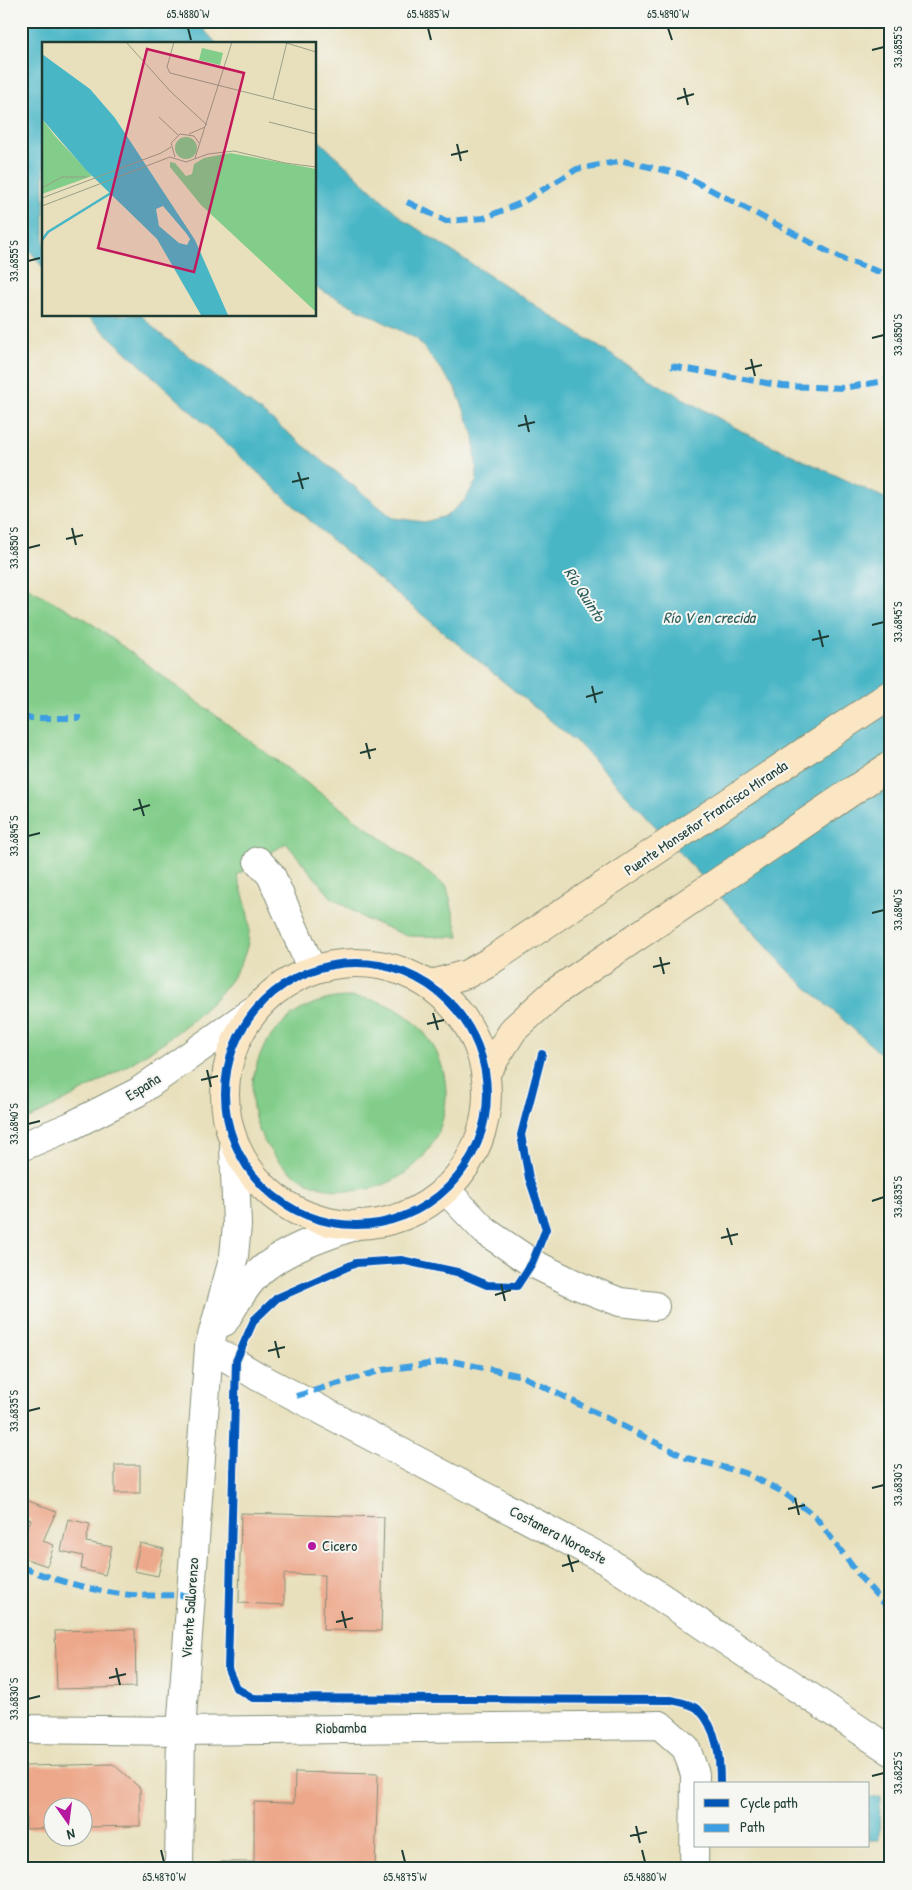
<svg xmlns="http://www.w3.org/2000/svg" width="912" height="1890" font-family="'Patrick Hand',sans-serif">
<rect width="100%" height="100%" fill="#f6f6f2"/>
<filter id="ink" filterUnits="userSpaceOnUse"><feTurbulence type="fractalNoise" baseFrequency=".02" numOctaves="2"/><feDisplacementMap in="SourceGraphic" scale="10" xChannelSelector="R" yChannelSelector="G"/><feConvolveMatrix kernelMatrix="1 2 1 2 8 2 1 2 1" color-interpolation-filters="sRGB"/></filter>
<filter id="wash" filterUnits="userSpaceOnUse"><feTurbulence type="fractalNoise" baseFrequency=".0096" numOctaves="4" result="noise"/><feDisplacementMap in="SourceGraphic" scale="20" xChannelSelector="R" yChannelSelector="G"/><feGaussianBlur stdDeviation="1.12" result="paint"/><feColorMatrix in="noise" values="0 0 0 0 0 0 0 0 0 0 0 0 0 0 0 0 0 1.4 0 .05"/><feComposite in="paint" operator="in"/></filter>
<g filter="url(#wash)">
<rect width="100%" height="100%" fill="#e8e0bc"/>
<g fill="#82cd8a" stroke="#50855f">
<path d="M21 584 87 620 447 887 459 937 408 936 365 919 331 897 286 843 237 875C244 897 252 919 248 942 234 1019 85 1090 21 1123Z"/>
<circle cx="349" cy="1094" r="97"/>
</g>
<g fill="#49b6c6" stroke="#347a7d">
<polygon points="21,21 196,21 217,44 44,44 44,269 21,239"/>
<polygon points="315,137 404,220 647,378 745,433 891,501 891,1063 792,974 579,744 328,537 86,315 141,315 158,332 277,424 393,518 425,522 446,516 464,501 477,480 474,436 456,389 417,339 315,287"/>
<polygon points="868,1797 880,1797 879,1840 868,1840"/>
</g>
<g id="blocks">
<g fill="#eda88b">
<rect x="115" y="1465" width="25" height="28"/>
<polygon points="22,1498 56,1512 43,1541 54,1545 47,1566 21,1557 21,1533 24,1535 31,1520 21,1515"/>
<polygon points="241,1513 384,1517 381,1631 323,1630 324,1575 284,1574 284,1605 239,1603"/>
<polygon points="68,1519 90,1524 86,1542 112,1547 105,1575 81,1569 83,1556 61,1551"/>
<polygon points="140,1543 164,1549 158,1576 134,1571"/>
<polygon points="135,1629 136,1687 57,1689 55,1631"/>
<polygon points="113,1764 140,1788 140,1826 82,1827 82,1808 52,1808 52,1828 26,1829 25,1766"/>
<polygon points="295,1772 378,1774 375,1869 221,1869 221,1862 254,1862 254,1802 294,1803"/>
</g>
</g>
</g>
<g filter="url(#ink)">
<use href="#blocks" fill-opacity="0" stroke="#848e78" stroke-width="1"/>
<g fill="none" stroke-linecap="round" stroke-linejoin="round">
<g stroke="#848e78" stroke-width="30">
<g id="street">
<polyline points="258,861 271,875 312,970"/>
<polyline points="21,1147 71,1126 138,1092 254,1010"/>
<polyline points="445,1189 485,1231 532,1263 579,1286 620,1302 655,1306"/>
<path d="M224 1322C236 1303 249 1278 268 1265 295 1245 328 1236 359 1224"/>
<polyline points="209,1347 257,1376 607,1561 891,1751"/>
<polyline points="21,1729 181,1731 660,1725 686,1748 695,1774 694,1869"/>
<polyline points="179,1869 181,1731 209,1347 234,1256 237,1225 234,1147"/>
</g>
</g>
<g stroke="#848e78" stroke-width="30">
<g id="secondary">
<circle cx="356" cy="1094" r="131"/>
<polyline points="429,985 467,974 489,962 891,694"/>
<polyline points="487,1071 514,1029 555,992 891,765"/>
</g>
</g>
<use href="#street" stroke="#fff" stroke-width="28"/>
<use href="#secondary" stroke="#fbe6c4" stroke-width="28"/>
<g stroke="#3c9ee2" stroke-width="6" stroke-dasharray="12 6" stroke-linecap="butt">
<polyline points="407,202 446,221 484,218 521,203 577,169 623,161 681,174 840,258 891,276"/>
<polyline points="671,366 783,386 843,388 891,380"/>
<polyline points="21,718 81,718"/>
<polyline points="296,1396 383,1370 451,1361 522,1376 687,1458 745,1473 783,1492 815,1516 861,1578 891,1611"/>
<path d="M21 1567C53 1579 88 1590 122 1594 144 1597 168 1594 191 1596"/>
</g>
<g stroke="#f6f6f2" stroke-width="11">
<g id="cycleway">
<circle cx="356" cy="1094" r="131"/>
<path d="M542 1054 521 1135 529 1178 546 1229 532 1263 517 1286 487 1285 457 1272 401 1260 356 1263 277 1298 254 1320 236 1361 228 1669 236 1688 253 1698 671 1700C679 1702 692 1704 698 1709 718 1729 720 1758 720 1784"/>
</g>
</g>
<use href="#cycleway" stroke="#0057b8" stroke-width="8"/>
</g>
</g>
<path fill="none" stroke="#1f3d34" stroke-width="2" d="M188 28 191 40M428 28 431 40M668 28 672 40M872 50 884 47M684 88 688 105M677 99 694 94M457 144 461 161M451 155 468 151M28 261 40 258M872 338 884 335M751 359 755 376M745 369 762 365M525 415 529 432M518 426 535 422M298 472 303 489M292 482 309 478M72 528 76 545M66 539 83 535M28 548 40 545M872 625 884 622M819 630 823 647M812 640 829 636M592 686 596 703M586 697 603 692M366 743 370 759M360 753 376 749M139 799 144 816M133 810 150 805M28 836 40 833M872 913 884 910M660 957 664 974M653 967 670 963M433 1013 438 1030M427 1024 444 1020M207 1070 211 1087M201 1080 218 1076M28 1124 40 1121M872 1201 884 1197M727 1228 732 1245M721 1238 738 1234M501 1284 505 1301M495 1295 511 1290M275 1341 279 1358M268 1351 285 1347M28 1411 40 1408M872 1488 884 1485M795 1498 799 1515M788 1509 805 1505M568 1555 573 1572M562 1566 579 1561M342 1611 346 1628M336 1622 353 1618M116 1668 120 1685M109 1678 126 1674M28 1699 40 1696M872 1776 884 1773M636 1826 640 1843M630 1836 647 1832M161 1850 164 1862M402 1850 405 1862M642 1850 645 1862"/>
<circle fill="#b5179e" stroke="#f6f6f2" stroke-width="2" cx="312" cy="1546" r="5"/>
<g text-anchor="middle" stroke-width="4" stroke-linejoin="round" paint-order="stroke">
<g font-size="15" fill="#1f3d34" stroke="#f6f6f2">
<text transform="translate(706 818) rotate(-34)" y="5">Puente Monseñor Francisco Miranda</text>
<text transform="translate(143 1087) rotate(-32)" y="5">España</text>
<text transform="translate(558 1535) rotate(28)" y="5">Costanera Noroeste</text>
<text transform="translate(190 1608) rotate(-86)" y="5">Vicente Sallorenzo</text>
<text transform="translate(341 1728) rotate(-1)" y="5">Riobamba</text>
</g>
<g font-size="15" fill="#1f3d34" stroke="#f6f6f2" text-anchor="start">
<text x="322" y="1551">Cicero</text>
</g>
<g font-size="16" font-style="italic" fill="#2a5b58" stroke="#f6f6f2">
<text transform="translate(585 594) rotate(57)" y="6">Río Quinto</text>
<text x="709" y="623">Río V en crecida</text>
</g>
</g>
<g transform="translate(42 42)">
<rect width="274" height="274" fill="#e8e0bc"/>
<path d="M160 6 181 11 178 23 157 18ZM0 77 13 94 50 134 0 152ZM133 106a11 11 0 1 1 22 0a11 11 0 1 1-22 0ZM188 111 274 127V270L159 163 128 125V120L133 121 144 134 150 132 152 122 162 116Z" fill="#82cd8a"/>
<path d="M0 12 48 47 73 76 153 198 186 273H159L115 197 44 128 0 77ZM121 164 144 191 148 197 145 203 137 201 117 184 114 167Z" fill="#49b6c6" fill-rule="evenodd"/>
<path fill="none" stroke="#49b6c6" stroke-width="2.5" d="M0 198 6 190 69 151"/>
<path fill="none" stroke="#989f86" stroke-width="1" d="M84 0 129 50 165 83M132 0 125 25 128 31 274 68M241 0 274 10M231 57 245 0M117 75 136 93M227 80 274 92M147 92 163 85M133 115 129 101 138 92 152 94 157 101M153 116 190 0M0 146 20 135H45M0 156 119 111 129 105M0 164 128 115 144 120 166 112 192 109 243 121 274 125"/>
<path fill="#c2185b" fill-opacity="0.15" stroke="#c2185b" stroke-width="2.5" d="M105 7 202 31 152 230 56 206Z"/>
<rect width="274" height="274" fill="none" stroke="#1f3d34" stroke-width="2.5"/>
</g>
<rect width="912" height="1890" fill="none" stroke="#f6f6f2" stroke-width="55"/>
<rect x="694" y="1782" width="175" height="65" fill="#f6f6f2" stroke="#a0aca6"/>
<rect x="704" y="1799" width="25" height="8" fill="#0057b8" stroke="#a0aca6"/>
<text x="740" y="1808" font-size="15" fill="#1f3d34">Cycle path</text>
<rect x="704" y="1824" width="25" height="8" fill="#3c9ee2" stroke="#a0aca6"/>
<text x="740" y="1832" font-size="15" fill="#1f3d34">Path</text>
<g transform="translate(68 1822) rotate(166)"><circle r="24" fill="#f6f6f2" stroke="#a0aca6"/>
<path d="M0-4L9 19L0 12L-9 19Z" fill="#b5179e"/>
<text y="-8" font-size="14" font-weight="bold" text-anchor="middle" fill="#1f3d34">N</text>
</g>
<rect x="28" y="28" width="856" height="1834" fill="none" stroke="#1f3d34" stroke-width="2"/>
<g font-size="12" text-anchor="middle" fill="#1f3d34">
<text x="188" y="18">65.4880°W</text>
<text x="428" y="18">65.4885°W</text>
<text x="668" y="18">65.4890°W</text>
<text transform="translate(898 47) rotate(-90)" y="4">33.6855°S</text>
<text transform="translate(14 261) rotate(-90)" y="4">33.6855°S</text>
<text transform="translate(898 335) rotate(-90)" y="4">33.6850°S</text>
<text transform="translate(14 548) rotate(-90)" y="4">33.6850°S</text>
<text transform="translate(898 622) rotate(-90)" y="4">33.6845°S</text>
<text transform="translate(14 836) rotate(-90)" y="4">33.6845°S</text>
<text transform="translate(898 910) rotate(-90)" y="4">33.6840°S</text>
<text transform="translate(14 1124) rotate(-90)" y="4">33.6840°S</text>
<text transform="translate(898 1197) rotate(-90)" y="4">33.6835°S</text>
<text transform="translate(14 1411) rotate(-90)" y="4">33.6835°S</text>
<text transform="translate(898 1485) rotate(-90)" y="4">33.6830°S</text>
<text transform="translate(14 1699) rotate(-90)" y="4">33.6830°S</text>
<text transform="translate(898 1773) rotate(-90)" y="4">33.6825°S</text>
<text x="164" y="1881">65.4870°W</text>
<text x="405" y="1881">65.4875°W</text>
<text x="645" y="1881">65.4880°W</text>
</g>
</svg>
